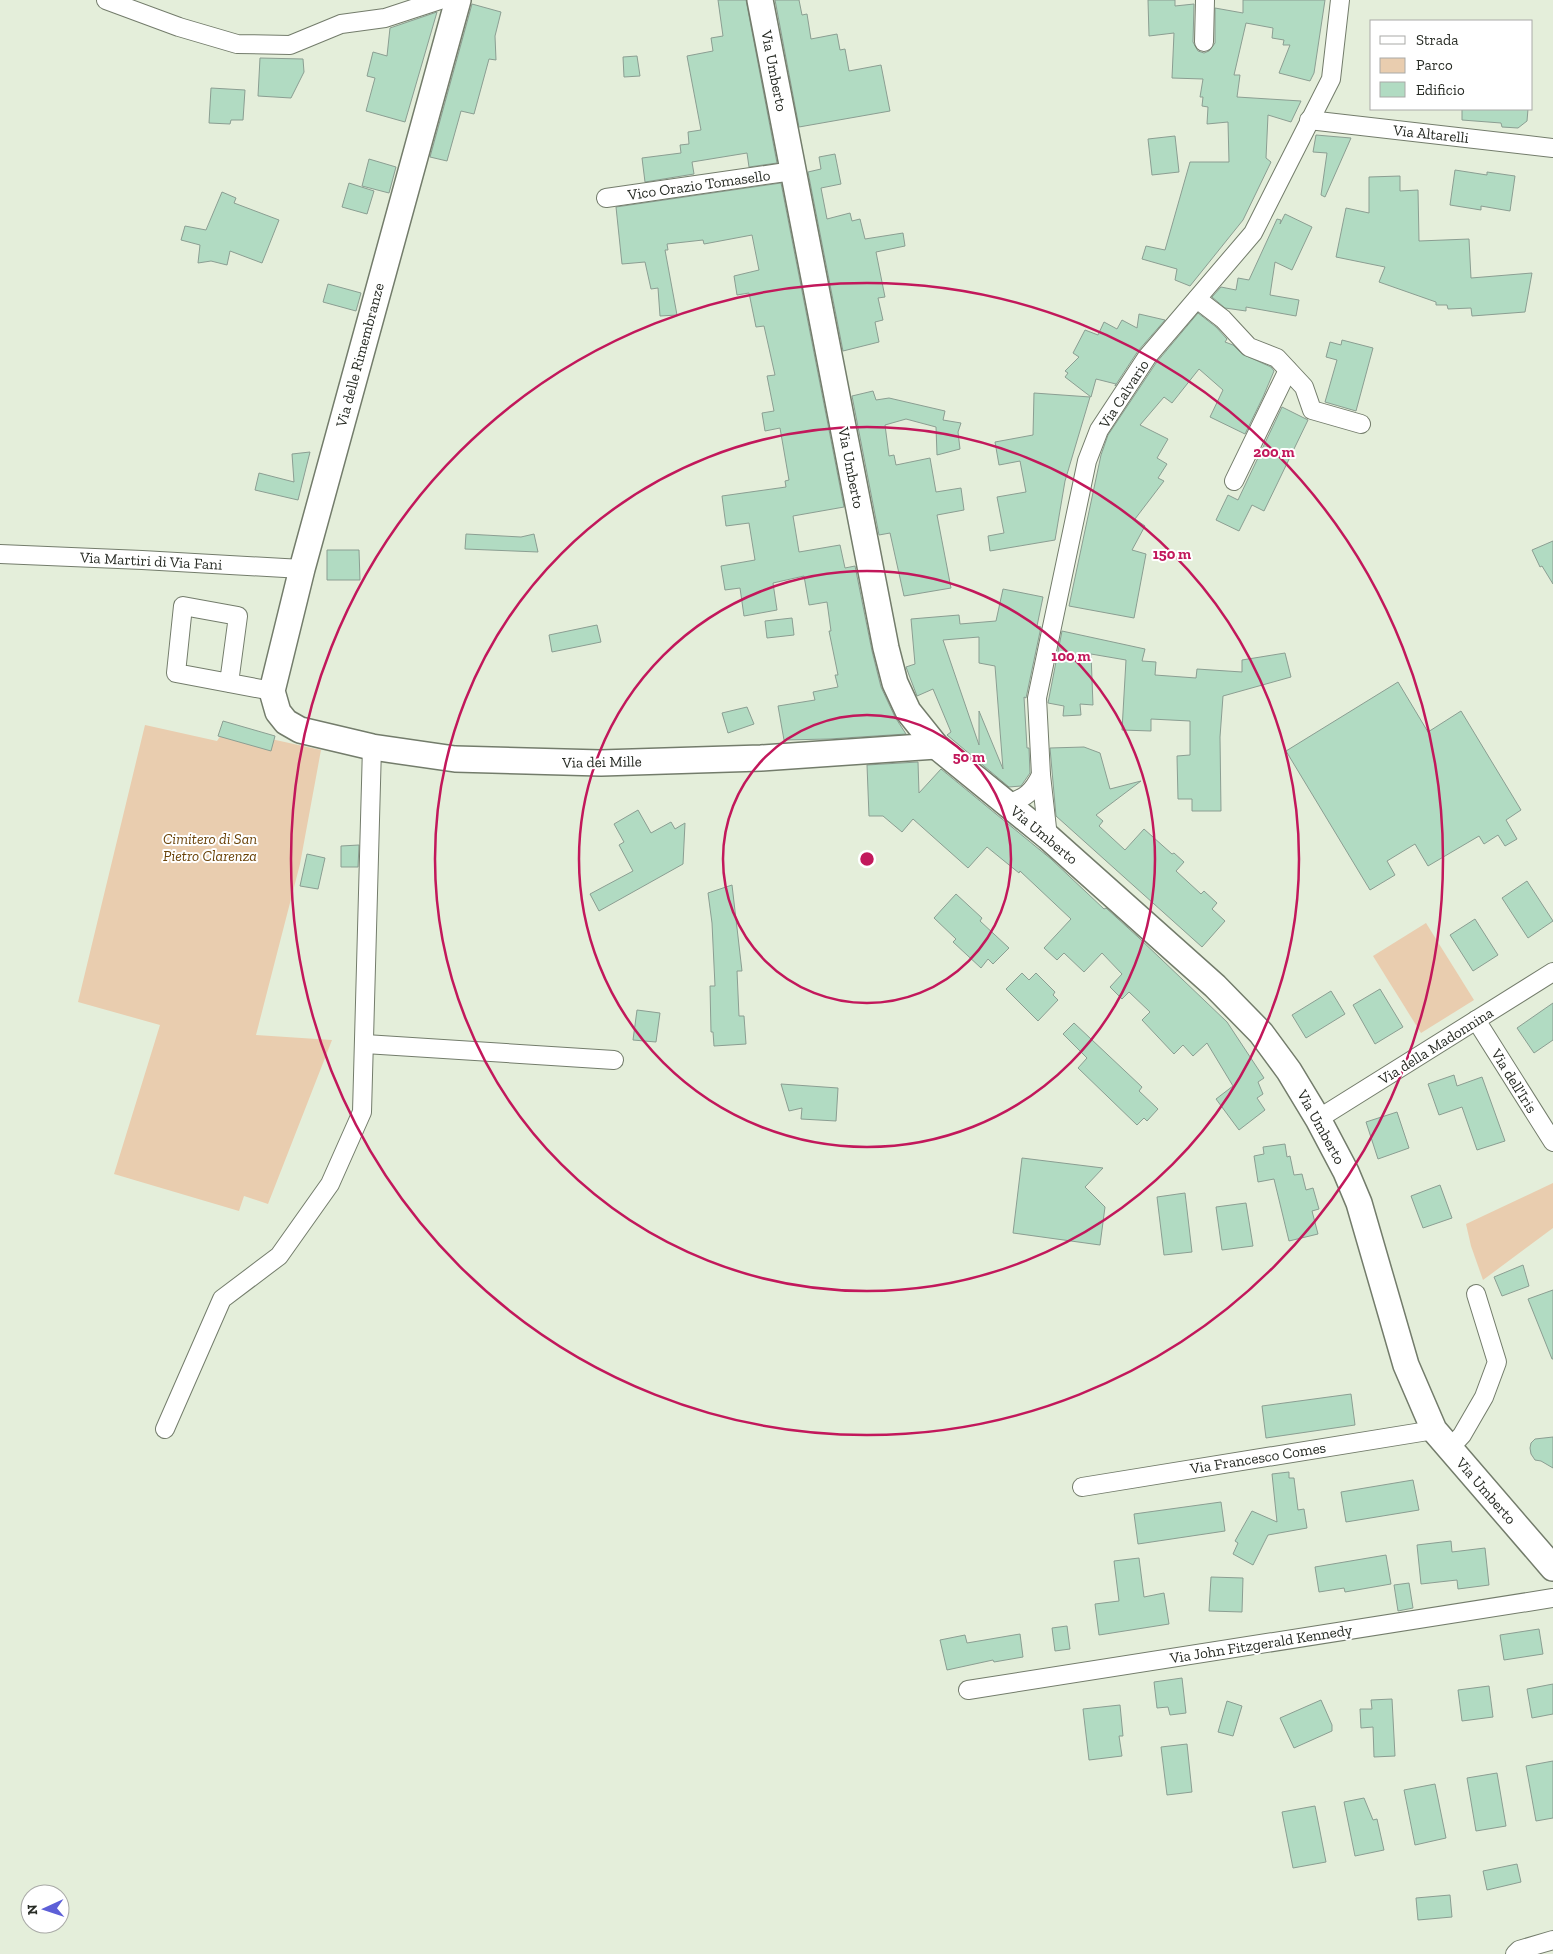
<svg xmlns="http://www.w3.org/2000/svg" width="1553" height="1954" font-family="'Zilla Slab',serif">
<rect width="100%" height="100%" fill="#e4eeda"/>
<g fill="#e9cdaf">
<polygon points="145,725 217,741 225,729 321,750 300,864 256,1035 332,1040 268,1204 244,1196 239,1211 114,1174 160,1025 78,1002"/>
<polygon points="1426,923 1474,1000 1421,1033 1373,956"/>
<polygon points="1553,1183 1553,1228 1483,1280 1471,1246 1466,1224"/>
</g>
<g fill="#b1dbc2" stroke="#8b9e92" fill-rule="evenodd">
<polygon points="718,0 746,0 777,163 749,167 747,153 692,162 694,174 645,182 642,158 681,153 680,145 689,144 688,132 701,130 687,56 713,51 711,38 723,36"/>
<polygon points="775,0 799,0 802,15 807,14 811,39 837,34 840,50 845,49 849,71 881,65 890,111 799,127"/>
<polygon points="1148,0 1175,0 1175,6 1194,4 1193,42 1198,51 1204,53 1209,51 1215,43 1215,8 1243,13 1243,0 1325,0 1314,73 1310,81 1279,73 1290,45 1283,45 1284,40 1272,38 1273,28 1246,23 1234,75 1240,75 1237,97 1301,101 1291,122 1268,115 1266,158 1271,162 1243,220 1190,286 1175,280 1177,269 1142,259 1146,246 1165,250 1190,162 1229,162 1228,122 1207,124 1208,107 1202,106 1203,97 1200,97 1203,79 1172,78 1174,33 1149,36"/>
<polygon points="472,4 501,12 495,36 496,60 489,59 474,114 461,111 447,161 430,157"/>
<polygon points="437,12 405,122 366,111 375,78 367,76 373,52 387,56 390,28"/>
<polygon points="637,56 640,76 624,77 623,57"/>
<polygon points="260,58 303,59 304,72 291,98 258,96"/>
<polygon points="211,88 245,90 243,120 231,120 230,124 209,123"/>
<polygon points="1462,109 1528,109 1527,121 1518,128 1502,127 1501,123 1462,120"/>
<polygon points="1316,135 1351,138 1325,197 1321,195 1327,153 1313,152"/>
<polygon points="1175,136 1179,172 1152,175 1148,139"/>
<polygon points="835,154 841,184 821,188 827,219 850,213 852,221 860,219 865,239 903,233 905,246 876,252 885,297 878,298 883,320 875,322 879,342 843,351 808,172 821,169 819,157"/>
<polygon points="369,159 396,167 389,193 362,186"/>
<polygon points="1455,170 1487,175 1487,172 1515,176 1510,211 1481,206 1481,210 1450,205"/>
<polygon points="1400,176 1400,191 1418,190 1419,241 1469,239 1471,278 1532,273 1525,312 1472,316 1471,308 1448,309 1447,305 1436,305 1436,302 1379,282 1385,267 1336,257 1346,208 1369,213 1369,177"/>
<polygon points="349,183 374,191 367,214 342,207"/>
<polygon points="781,183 844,507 793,516 799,552 840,545 845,568 855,566 872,651 881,687 895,717 906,734 829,739 784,740 778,706 815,700 813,692 838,687 835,675 838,675 829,631 831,631 827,602 809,605 804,576 773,583 777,610 744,616 740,588 725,590 721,566 755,560 749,523 726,526 722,496 786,487 785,481 789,480 780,428 765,431 762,413 774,411 767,376 775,375 764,326 756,327 749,293 737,295 734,276 759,270 752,235 704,244 703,240 667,244 668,250 665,250 677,315 660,316 658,288 651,289 645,262 622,264 616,207"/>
<polygon points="222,192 236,198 234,203 279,220 262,263 230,251 227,265 211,261 198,263 200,245 181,240 185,226 206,230"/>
<polygon points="1285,214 1312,227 1292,270 1275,262 1270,295 1299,300 1296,316 1246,307 1246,311 1225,308 1212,297 1221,287 1236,290 1238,278 1249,280 1277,219 1281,220 1280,224"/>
<polygon points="328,284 361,293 356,311 323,302"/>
<polygon points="1198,313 1216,327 1227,339 1225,342 1233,345 1242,354 1271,367 1274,371 1263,397 1245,434 1210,417 1223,390 1199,369 1172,403 1164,397 1140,425 1168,439 1157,458 1167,464 1158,478 1164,481 1135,519 1145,526 1132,550 1146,554 1134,618 1069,606 1101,455 1108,435 1156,363"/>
<polygon points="1139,314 1165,320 1138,351 1115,386 1116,384 1096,379 1091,397 1065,377 1068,373 1065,371 1079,357 1073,353 1085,330 1098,335 1104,322 1117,329 1122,320 1137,328"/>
<polygon points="1342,340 1373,348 1356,411 1325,402 1337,360 1326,357 1330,342 1341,345"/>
<polygon points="873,391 876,400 889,398 945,411 943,420 961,423 958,432 960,449 937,455 936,427 906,419 885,425 889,456 894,455 896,465 930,458 936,492 961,488 964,510 937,515 951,588 904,596 890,533 879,535 852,396"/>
<polygon points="1034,393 1090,397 1065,481 1055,540 990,551 988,536 1004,533 997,497 1026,492 1020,461 999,465 995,442 1033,435"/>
<polygon points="1282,407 1308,420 1264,511 1252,505 1239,531 1216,520 1228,495 1238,500"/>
<polygon points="310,452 298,500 255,490 259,473 294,482 292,454"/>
<polygon points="466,534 521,537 534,534 538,552 465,549"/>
<polygon points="1553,541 1553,584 1542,566 1540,567 1532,550"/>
<polygon points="327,550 359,550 360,580 327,580"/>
<path d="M1003 589 1043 597 1037 626 1041 627 1026 698 1024 697 1027 748H1029L1030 773 1021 786 1009 787 947 735 951 732 933 689 917 696 906 667 915 664 911 619 959 615 960 624 996 621ZM979 637V663L995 666 1003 769 979 711V745L943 640Z"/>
<polygon points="792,618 794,635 767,638 765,621"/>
<polygon points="597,625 601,642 552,652 549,635"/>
<polygon points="1062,631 1145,649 1142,661 1156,662 1155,675 1196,678 1197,669 1242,672 1242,660 1285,653 1291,677 1223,696 1220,737 1221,811 1192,811 1192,799 1178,799 1177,756 1190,755 1190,721 1151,719 1151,731 1122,730 1126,660 1091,654 1093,705 1080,704 1081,715 1063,716 1064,706 1048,703"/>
<polygon points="1398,682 1428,732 1461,711 1521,810 1506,820 1517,839 1505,846 1498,835 1484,844 1479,836 1428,866 1415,844 1387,861 1395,875 1370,890 1286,751"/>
<polygon points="747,707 754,724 728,733 722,713"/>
<polygon points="223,721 275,736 271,751 218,736"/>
<polygon points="1084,747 1100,753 1110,789 1141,781 1096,815 1103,821 1099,826 1125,850 1144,829 1172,854 1174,853 1184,862 1176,871 1201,894 1204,891 1217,903 1212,909 1225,921 1202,947 1056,816 1050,748"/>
<polygon points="918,762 919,793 941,769 1051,859 1104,909 1106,908 1138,937 1227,1022 1264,1078 1258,1082 1263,1094 1257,1098 1265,1110 1239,1130 1216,1099 1233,1086 1207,1043 1193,1056 1183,1045 1174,1054 1142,1020 1150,1012 1129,992 1122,999 1110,987 1122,974 1102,953 1084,972 1064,953 1057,960 1044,948 1071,919 1020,871 1019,873 987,847 968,868 913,819 902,832 883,816 869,816 867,765"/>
<polygon points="638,810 651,833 671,822 675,829 685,823 683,864 599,911 590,894 633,871 619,845 624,842 614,824"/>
<polygon points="359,845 358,867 341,867 341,846"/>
<polygon points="307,854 325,858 318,889 300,886"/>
<polygon points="1527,881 1553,921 1528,938 1502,898"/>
<polygon points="732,885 742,971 737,971 739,1016 744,1016 746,1044 714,1046 713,1032 711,1032 710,986 715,986 712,923 708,893"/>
<polygon points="956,894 982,918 980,921 1009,948 993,964 988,959 981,968 953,942 956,939 934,918"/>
<polygon points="1475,919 1498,955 1473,971 1450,935"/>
<polygon points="1022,973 1029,980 1036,973 1055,992 1053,995 1058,1000 1038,1021 1006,989"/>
<polygon points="1380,989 1403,1027 1375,1044 1353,1005"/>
<polygon points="1331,991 1345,1014 1306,1038 1292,1015"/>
<polygon points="1553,1003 1553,1040 1534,1053 1517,1028"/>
<polygon points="637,1010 660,1013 656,1042 633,1040"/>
<polygon points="1074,1023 1142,1087 1139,1091 1158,1109 1147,1121 1144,1118 1137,1125 1078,1068 1087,1058 1063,1034"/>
<polygon points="1454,1075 1457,1086 1482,1077 1505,1141 1477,1150 1462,1107 1439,1115 1428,1084"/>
<polygon points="781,1084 838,1088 836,1121 801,1119 802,1108 789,1111"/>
<polygon points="1397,1112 1409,1148 1378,1159 1366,1122"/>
<polygon points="1285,1144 1287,1157 1290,1156 1294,1175 1302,1174 1306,1190 1313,1188 1319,1209 1312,1211 1318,1234 1289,1241 1274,1179 1258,1182 1254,1156 1264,1154 1263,1147"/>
<polygon points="1022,1158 1103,1168 1085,1187 1105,1207 1100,1245 1013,1233"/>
<polygon points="1440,1185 1452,1218 1423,1228 1411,1196"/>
<polygon points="1185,1193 1192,1252 1164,1255 1157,1197"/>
<polygon points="1246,1203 1253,1246 1222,1250 1216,1207"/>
<polygon points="1523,1265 1529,1286 1502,1296 1494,1277"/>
<polygon points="1553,1290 1553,1359 1552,1359 1528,1299"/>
<polygon points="1351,1394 1355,1425 1266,1438 1262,1406"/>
<polygon points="1553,1437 1553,1468 1541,1461 1535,1460 1531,1454 1530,1448 1531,1443 1535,1439"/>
<polygon points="1289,1472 1289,1478 1294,1478 1298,1510 1304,1509 1307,1528 1268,1535 1253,1565 1233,1554 1238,1543 1235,1541 1252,1511 1277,1522 1272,1474"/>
<polygon points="1413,1480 1419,1510 1346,1522 1341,1492"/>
<polygon points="1221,1502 1225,1531 1138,1544 1134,1514"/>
<polygon points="1451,1541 1452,1552 1485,1548 1489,1585 1458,1589 1457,1580 1421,1584 1417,1545"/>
<polygon points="1386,1555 1391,1584 1345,1592 1344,1588 1319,1592 1315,1567"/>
<polygon points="1139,1558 1144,1597 1164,1593 1169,1624 1099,1635 1095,1604 1119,1601 1114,1561"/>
<polygon points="1211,1577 1243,1578 1242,1612 1209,1611"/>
<polygon points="1409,1583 1413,1608 1398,1611 1394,1585"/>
<polygon points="1067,1626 1070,1649 1055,1651 1052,1628"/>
<polygon points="1539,1629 1543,1654 1504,1660 1500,1635"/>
<polygon points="1020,1634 1023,1657 994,1662 993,1660 947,1670 940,1640 965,1635 967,1643"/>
<polygon points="1182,1678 1186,1713 1170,1715 1168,1707 1157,1708 1154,1682"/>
<polygon points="1553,1684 1553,1714 1532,1718 1527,1689"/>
<polygon points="1489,1686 1493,1717 1462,1721 1458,1690"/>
<polygon points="1392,1699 1395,1756 1374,1757 1373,1727 1361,1728 1360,1709 1372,1709 1371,1700"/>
<polygon points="1321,1700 1332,1725 1332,1731 1294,1748 1280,1718"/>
<polygon points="1227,1701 1242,1706 1233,1736 1218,1732"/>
<polygon points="1120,1705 1123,1736 1119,1736 1122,1756 1089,1760 1083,1709"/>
<polygon points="1187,1744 1192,1792 1167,1795 1161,1747"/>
<polygon points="1553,1761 1553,1818 1536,1821 1526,1766"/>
<polygon points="1497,1773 1506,1826 1476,1831 1467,1778"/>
<polygon points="1435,1784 1446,1838 1415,1845 1404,1790"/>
<polygon points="1364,1798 1373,1820 1377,1819 1384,1850 1355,1856 1344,1802"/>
<polygon points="1315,1806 1326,1862 1293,1868 1282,1812"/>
<polygon points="1517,1864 1521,1882 1487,1890 1483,1871"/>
<polygon points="1450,1895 1452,1917 1418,1920 1416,1898"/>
</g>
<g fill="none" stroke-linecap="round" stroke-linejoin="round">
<g stroke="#737c6b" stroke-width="20">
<g id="minor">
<polyline points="106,0 179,27 237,44 290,45 341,24 385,18 440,0"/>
<polyline points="1204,42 1205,0"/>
<polyline points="1309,120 1553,148"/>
<polyline points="606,198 793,171"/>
<polyline points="1197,299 1223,319 1249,347 1277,358 1304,387 1312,410 1361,424"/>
<polyline points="1234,481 1288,370"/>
<polyline points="0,554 142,560 302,569"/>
<polyline points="229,683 238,616 183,606 176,673 272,691"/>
<path d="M1008 804C1026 797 1032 793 1041 775"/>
<polyline points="1048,837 1041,775 1037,698 1087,461 1099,430 1147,357 1253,233 1331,79 1340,0"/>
<polyline points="1476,1020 1553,1142"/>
<polyline points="365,1044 614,1060"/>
<polyline points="1318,1119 1553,972"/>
<polyline points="165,1429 222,1299 279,1256 330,1184 362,1112 372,747"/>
<polyline points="1450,1448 1462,1435 1484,1397 1497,1362 1476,1294"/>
<polyline points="1082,1487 1434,1430"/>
<polyline points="968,1690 1553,1598"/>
<polyline points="1515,1954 1519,1950 1553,1940"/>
</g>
</g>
<g stroke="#737c6b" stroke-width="28">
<g id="secondary">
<polyline points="458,0 302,569 272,691 278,712 286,722 300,730 372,747 455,759 601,763 761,758 936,746"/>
<polyline points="760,0 886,648 895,683 908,711 936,746 1048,837 1215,986 1261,1033 1289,1071 1318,1119 1346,1172 1359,1203 1406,1365 1434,1430 1553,1568"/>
</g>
</g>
<use href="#minor" stroke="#fff" stroke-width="18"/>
<use href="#secondary" stroke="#fff" stroke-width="25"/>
</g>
<g fill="none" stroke="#c2185b" stroke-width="2.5">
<circle cx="867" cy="859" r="144"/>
<circle cx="867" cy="859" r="288"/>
<circle cx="867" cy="859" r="432"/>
<circle cx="867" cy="859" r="576"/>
</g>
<g text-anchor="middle" stroke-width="4" stroke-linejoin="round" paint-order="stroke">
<g font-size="15" fill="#272b24" stroke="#fff">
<text transform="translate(774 71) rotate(79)" y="5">Via Umberto</text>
<text transform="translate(1431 134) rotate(6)" y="5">Via Altarelli</text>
<text transform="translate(699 185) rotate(-8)" y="5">Vico Orazio Tomasello</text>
<text transform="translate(360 355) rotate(-75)" y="5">Via delle Rimembranze</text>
<text transform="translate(1124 394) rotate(-57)" y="5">Via Calvario</text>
<text transform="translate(851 468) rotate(79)" y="5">Via Umberto</text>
<text transform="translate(151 561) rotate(3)" y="5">Via Martiri di Via Fani</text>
<text transform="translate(602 762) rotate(-1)" y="5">Via dei Mille</text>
<text transform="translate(1044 835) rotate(40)" y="5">Via Umberto</text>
<text transform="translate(1436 1046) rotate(-32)" y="5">Via della Madonnina</text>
<text transform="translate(1514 1081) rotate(58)" y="5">Via dell'Iris</text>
<text transform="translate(1321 1127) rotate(61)" y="5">Via Umberto</text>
<text transform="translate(1258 1458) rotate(-9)" y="5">Via Francesco Comes</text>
<text transform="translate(1486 1491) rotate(49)" y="5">Via Umberto</text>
<text transform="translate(1261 1644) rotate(-9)" y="5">Via John Fitzgerald Kennedy</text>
</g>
<g font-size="15" font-style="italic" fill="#6a4207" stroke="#fff">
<text x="210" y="844">Cimitero di San<tspan x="210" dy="17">Pietro Clarenza</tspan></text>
</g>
</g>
<circle cx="867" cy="859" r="8" fill="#c2185b" stroke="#fff" stroke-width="2.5"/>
<g font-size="15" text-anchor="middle" font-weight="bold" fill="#c2185b" stroke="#fff" stroke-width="4" stroke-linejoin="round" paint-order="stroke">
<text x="1274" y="457">200 m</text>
<text x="1172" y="559">150 m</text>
<text x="1071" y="661">100 m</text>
<text x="969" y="762">50 m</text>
</g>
<rect x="1370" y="20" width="162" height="90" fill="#ffffff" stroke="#a9aaa7"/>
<rect x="1380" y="36" width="25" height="8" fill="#ffffff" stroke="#a9aaa7"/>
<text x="1416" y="45" font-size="15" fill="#272b24">Strada</text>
<rect x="1380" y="58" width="25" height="15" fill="#e9cdaf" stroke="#a9aaa7"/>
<text x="1416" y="70" font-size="15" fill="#272b24">Parco</text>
<rect x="1380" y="82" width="25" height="15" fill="#b1dbc2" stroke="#a9aaa7"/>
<text x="1416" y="95" font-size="15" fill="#272b24">Edificio</text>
<g transform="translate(45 1909) rotate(267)"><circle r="24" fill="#ffffff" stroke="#a9aaa7"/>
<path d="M0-4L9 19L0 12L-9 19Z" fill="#5d5fd7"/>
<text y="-8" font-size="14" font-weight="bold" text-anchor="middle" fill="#272b24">N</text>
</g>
</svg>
